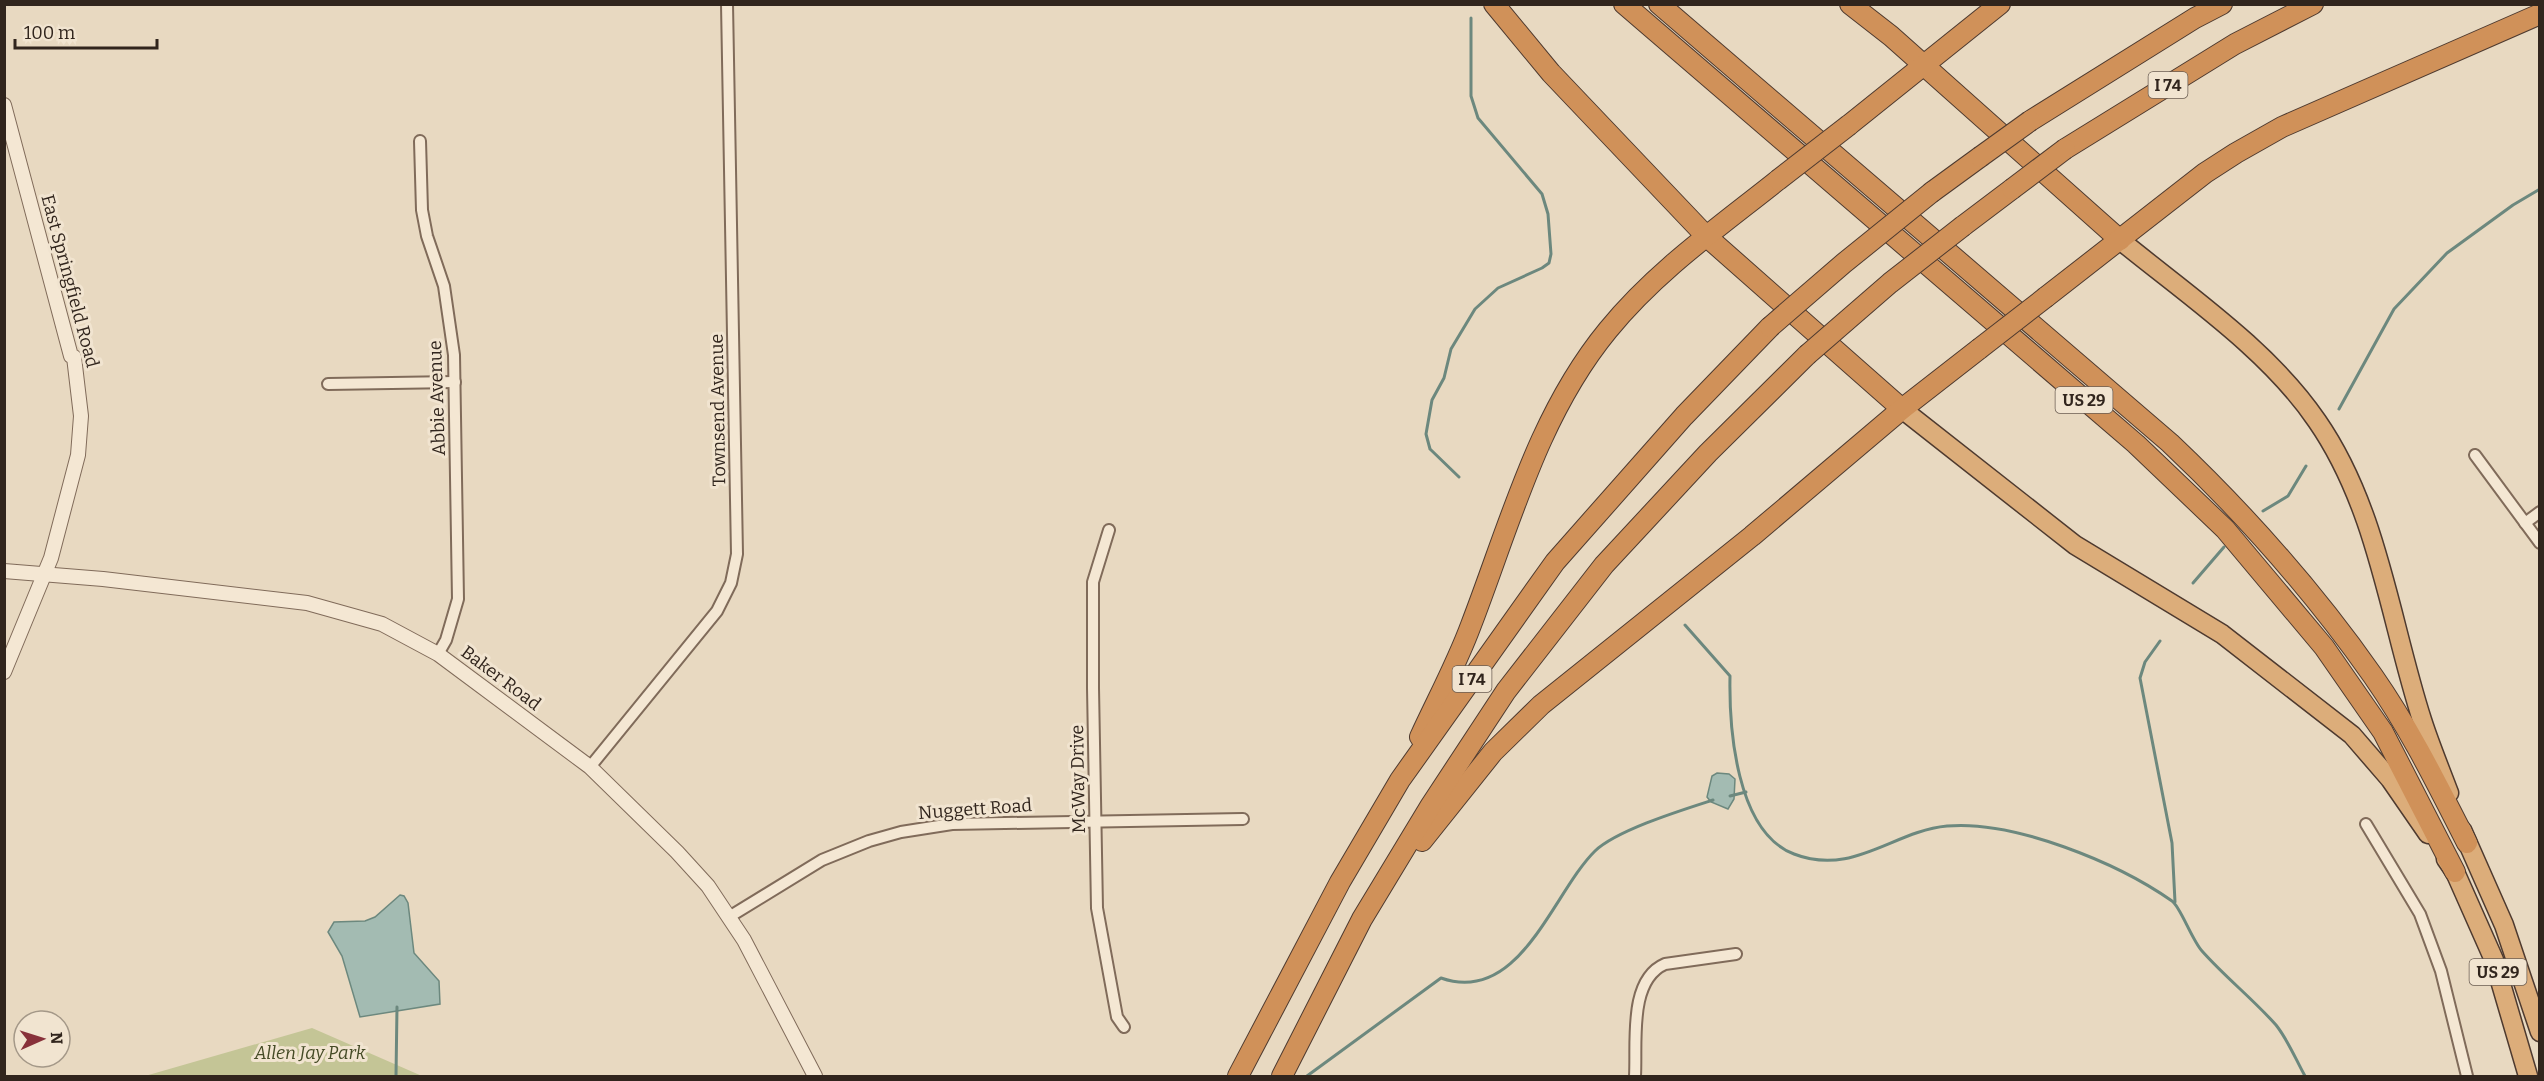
<svg xmlns="http://www.w3.org/2000/svg" width="2544" height="1081" font-family="Bitter,serif">
<rect width="100%" height="100%" fill="#e8d9c1"/>
<polygon fill="#c4c596" points="312,1028 422,1076 145,1076"/>
<g fill="#a3bbb2" stroke="#6c887e" stroke-width="1.5">
<polygon points="1717,773 1729,774 1735,779 1734,799 1728,809 1711,802 1707,797 1712,776"/>
<polygon points="400,895 404,896 408,903 414,953 439,981 440,1004 360,1017 342,956 328,932 334,922 365,921 375,917"/>
</g>
<g fill="none" stroke-linecap="round" stroke-linejoin="round">
<g stroke="#6c887e" stroke-width="3">
<polyline points="2339,409 2394,309 2447,253 2513,205 2540,189"/>
<polyline points="1459,477 1430,449 1426,434 1432,400 1444,378 1451,349 1475,309 1498,288 1542,268 1549,263 1551,254 1548,214 1542,194 1478,118 1471,96 1471,18"/>
<polyline points="2263,511 2288,496 2306,466"/>
<polyline points="2193,583 2224,547"/>
<path d="M1685 625 1730 676C1729 728 1736 832 1794 854 1853 877 1893 831 1947 826 2014 820 2118 863 2172 901 2180 906 2192 940 2202 951 2225 977 2253 999 2276 1025 2288 1040 2296 1060 2305 1076"/>
<polyline points="2160,641 2145,662 2140,678 2172,843 2175,902"/>
<polyline points="1730,796 1746,792"/>
<polyline points="396,1076 397,1007"/>
<path d="M1307 1076 1441 978C1520 1006 1553 892 1595 851 1617 830 1682 810 1713 800"/>
</g>
<g stroke="#806b5a" stroke-width="14">
<g id="minor">
<polyline points="420,141 422,210 427,236 444,286 454,355 458,599 446,640 438,654"/>
<polyline points="328,384 455,382"/>
<polyline points="2475,455 2540,543"/>
<polyline points="2525,523 2540,512"/>
<polyline points="1109,530 1093,582 1093,688 1097,908 1117,1017 1124,1027"/>
<polyline points="590,767 717,611 731,583 737,554 727,4"/>
<polyline points="2366,824 2420,914 2441,971 2467,1076"/>
<polyline points="729,917 822,860 869,841 901,832 952,824 1243,819"/>
<path d="M1635 1076C1637 1043 1628 980 1665 964L1736 954"/>
</g>
</g>
<g stroke="#806b5a" stroke-width="16">
<g id="tertiary">
<polyline points="4,105 71,356 74,357 81,416 78,455 51,558 4,672"/>
<polyline points="4,571 103,579 307,603 382,624 438,654 590,767 677,852 708,886 744,940 815,1076"/>
</g>
</g>
<g stroke="#4e3a2f" stroke-width="21">
<g id="trunk">
<path d="M2120 240C2186 294 2269 350 2317 421 2378 509 2390 621 2422 720 2430 745 2440 769 2449 793"/>
<polyline points="1902,409 2075,545 2222,634 2352,735 2390,779 2428,834"/>
<polyline points="2462,830 2504,925 2540,1032"/>
<polyline points="2446,859 2455,872 2494,960 2528,1076"/>
</g>
</g>
<g stroke="#4e3a2f" stroke-width="22">
<g id="motorway">
<polyline points="1494,4 1551,73 1706,236 1902,409"/>
<polyline points="1624,4 2136,444 2225,529 2324,647 2383,732 2455,872"/>
<path d="M1659 4 2170 443C2245 514 2314 592 2373 676 2410 729 2438 786 2467 843"/>
<polyline points="1850,4 1891,36 2120,240"/>
<polyline points="2030,121 2195,18 2222,4"/>
<polyline points="1849,125 2000,4"/>
<polyline points="2065,149 2235,44 2313,4"/>
<polyline points="1932,192 1980,157"/>
<polyline points="1963,226 2012,189"/>
<polyline points="2046,297 2205,173 2236,153 2282,127 2540,14"/>
<path d="M1420 737C1437 700 1457 663 1471 625 1510 524 1538 415 1608 330 1656 271 1719 227 1778 180"/>
<polyline points="1422,841 1493,752 1541,705 1752,536 1902,409 1979,349"/>
<polyline points="1238,1076 1340,882 1400,780 1555,562 1684,416 1770,327"/>
<polyline points="1282,1076 1362,919 1431,805 1506,691 1604,565 1708,453 1807,355"/>
</g>
</g>
<use href="#minor" stroke="#f4e7d3" stroke-width="10"/>
<use href="#tertiary" stroke="#f4e7d3" stroke-width="14"/>
<use href="#trunk" stroke="#dcad7a" stroke-width="18"/>
<use href="#motorway" stroke="#d09159" stroke-width="20"/>
<g stroke="#4e3a2f" stroke-width="22" stroke-linecap="butt">
<g id="motorway-bridge">
<polyline points="1980,157 2030,121"/>
<polyline points="1778,180 1849,125"/>
<polyline points="2012,189 2065,149"/>
<polyline points="1770,327 1844,263 1932,192"/>
<polyline points="1979,349 2046,297"/>
<polyline points="1807,355 1890,283 1963,226"/>
</g>
</g>
<use href="#motorway-bridge" stroke="#d09159" stroke-width="20"/>
</g>
<g text-anchor="middle" stroke-width="6" stroke-linejoin="round" paint-order="stroke">
<g fill="#f1e4d0" stroke="#6b5e53" stroke-width="1.5">
<rect x="2148.5" y="72" width="39" height="26" rx="4.5"/>
<rect x="2055.5" y="387" width="57" height="26" rx="4.5"/>
<rect x="1452.5" y="666" width="39" height="26" rx="4.5"/>
<rect x="2469.5" y="959" width="57" height="26" rx="4.5"/>
</g>
<g font-size="16" font-weight="bold" fill="#31251d">
<text x="2168" y="91">I 74</text>
<text x="2084" y="406">US 29</text>
<text x="1472" y="685">I 74</text>
<text x="2498" y="978">US 29</text>
</g>
<g font-size="18" fill="#31251d" stroke="#f1e4d0">
<text transform="translate(70 281) rotate(75)" y="6">East Springfield Road</text>
<text transform="translate(437 398) rotate(-92)" y="6">Abbie Avenue</text>
<text transform="translate(718 410) rotate(-91)" y="6">Townsend Avenue</text>
<text transform="translate(501 678) rotate(37)" y="6">Baker Road</text>
<text transform="translate(1078 779) rotate(-91)" y="6">McWay Drive</text>
<text transform="translate(975 809) rotate(-4)" y="6">Nuggett Road</text>
</g>
<g font-size="18" font-style="italic" fill="#454b26" stroke="#f1e4d0">
<text x="310" y="1059">Allen Jay Park</text>
</g>
</g>
<rect width="2544" height="1081" fill="none" stroke="#31251d" stroke-width="12"/>
<g transform="translate(42 1039) rotate(87)"><circle r="28" fill="#f1e4d0" stroke="#a49888" stroke-width="1.5"/>
<path d="M0-4.5L10 22L0 15L-10 22Z" fill="#88313a"/>
<text y="-9" font-size="16" font-weight="bold" text-anchor="middle" fill="#31251d">N</text>
</g>
<path d="M15 39v9h142v-9" fill="none" stroke="#31251d" stroke-width="3"/>
<text x="24" y="39" font-size="18" fill="#31251d" stroke="#f1e4d0" stroke-width="4.5" paint-order="stroke">100 m</text>
</svg>
